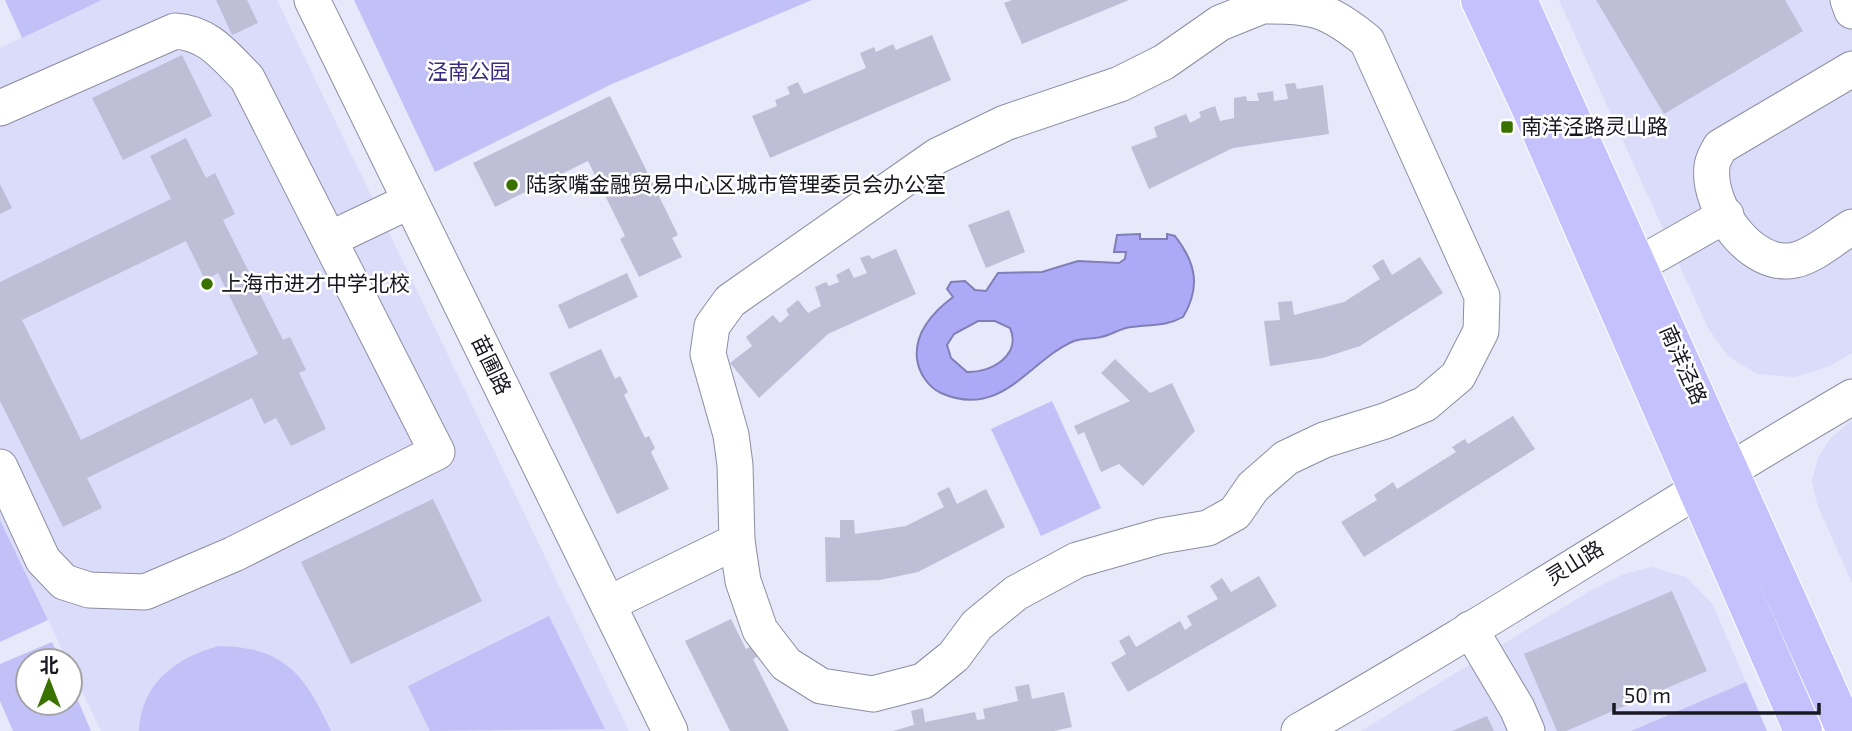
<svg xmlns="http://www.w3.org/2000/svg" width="1852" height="731" font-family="'Exo 2','Noto Sans SC',sans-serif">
<rect width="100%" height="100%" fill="#e8e8fb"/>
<g fill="#dbdbfa">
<polygon points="102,0 277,0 629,731 101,731 0,520 0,48"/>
<polygon points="1559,0 1852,0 1852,353 1830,366 1795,377 1757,374 1728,356 1708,328"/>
<polygon points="1852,420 1852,583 1817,504 1812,481 1818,458 1829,440"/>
<polygon points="1652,567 1686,577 1713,605 1767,731 1361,731 1593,589 1624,574"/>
</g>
<g fill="#c1c1f8">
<polygon points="5,0 102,0 22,38"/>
<polygon points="354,0 812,0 612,84 435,172"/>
<polygon points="1052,401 1101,508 1041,536 991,429"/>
<polygon points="0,520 48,620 0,642"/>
<polygon points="549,616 605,729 430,731 408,686"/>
<polygon points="52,642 61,661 28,661 28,703 70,703 70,682 91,731 13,731 0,701 0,664"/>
<path d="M218 646C285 647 304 674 331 731H139C141 683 176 658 218 646Z"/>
<polygon points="1746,682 1767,731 1631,731"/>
</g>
<path fill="#acaaf6" stroke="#807eb6" stroke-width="2" fill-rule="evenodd" d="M1140 234V239H1167V234L1175 236C1196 263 1201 287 1183 317 1165 327 1151 324 1131 327 1121 328 1111 335 1101 337 1092 339 1083 338 1074 341 1029 360 1002 420 941 393 928 387 919 373 917 359 914 333 933 312 953 297L947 289 951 282 965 281 975 290 986 291 998 273 1042 272 1078 261 1119 263 1125 259 1126 252H1114L1117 235ZM978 321H995L1010 328C1022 355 991 373 967 372L951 358 947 345 954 334Z"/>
<g fill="#bebfd6" fill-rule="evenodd">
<polygon points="216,0 247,0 258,23 232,35"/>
<polygon points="1012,0 1129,0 1022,44 1004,3"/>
<polygon points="1596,0 1785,0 1803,31 1664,114"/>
<polygon points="932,35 951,80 770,158 752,116 777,106 775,100 790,94 787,87 798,82 804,94 866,68 860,53 874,47 876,52 893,44 896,50"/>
<polygon points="182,55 212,116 123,160 92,98"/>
<polygon points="1295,83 1297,89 1323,85 1329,134 1233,148 1149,189 1131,147 1157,137 1154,127 1186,114 1190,123 1201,117 1199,112 1215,106 1220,121 1234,118 1234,98 1246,96 1247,101 1259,101 1257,93 1273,91 1274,101 1288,99 1285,84"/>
<polygon points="610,96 678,235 672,238 682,257 639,277 620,239 625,236 588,161 495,207 473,163"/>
<path d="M186 138 206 178 215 173 235 214 223 220 283 340 290 337 306 370 299 373 326 429 291 446 276 418 264 424 252 398 87 478 102 508 63 527 0 401V282L171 199 150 156ZM186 241 205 280 218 273 258 354 81 440 22 320Z"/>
<polygon points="0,184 12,208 0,214"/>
<polygon points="1009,210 1025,252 986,268 968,225"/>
<polygon points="896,249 916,294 828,334 759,398 730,363 752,346 746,337 773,315 780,323 789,315 786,310 798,300 808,313 821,306 815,287 826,282 829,286 839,282 836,275 849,268 854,278 867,273 860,258 869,255 872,259"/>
<polygon points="1420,257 1443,293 1360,346 1323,358 1270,366 1264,321 1280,320 1278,302 1292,301 1294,315 1344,302 1380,279 1372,266 1383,259 1392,275"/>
<polygon points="627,273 638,297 569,329 558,305"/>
<polygon points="601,349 615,379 620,376 628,392 624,395 645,438 649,436 655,448 651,452 669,489 617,514 549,373"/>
<polygon points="1115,359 1150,393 1172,383 1195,431 1143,486 1119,464 1101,472 1084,432 1078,435 1074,426 1130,401 1101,373"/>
<polygon points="1513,416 1535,449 1364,557 1341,522 1377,500 1374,495 1393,482 1397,489 1456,452 1452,447 1465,439 1468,444"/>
<polygon points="949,487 957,504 986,489 1005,527 918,572 880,580 826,582 825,537 840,538 840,520 854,520 855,534 906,526 944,507 937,493"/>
<polygon points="433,499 482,601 351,664 301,562"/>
<polygon points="1259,576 1277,606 1128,692 1111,663 1126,654 1119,641 1129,635 1136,647 1180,621 1185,630 1192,625 1187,616 1218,599 1210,586 1222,578 1231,592"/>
<polygon points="1672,591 1707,671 1566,731 1557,731 1524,654"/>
<polygon points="731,619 746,649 752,646 757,657 753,659 789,731 730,731 685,641"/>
<polygon points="1029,684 1032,699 1064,692 1072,727 1054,731 893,731 914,725 911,711 923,708 925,722 975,712 977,720 985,719 983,709 1018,701 1015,687"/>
<polygon points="1487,716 1494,731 1452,731"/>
</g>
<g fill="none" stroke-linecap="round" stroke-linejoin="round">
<g stroke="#8d8da3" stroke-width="37">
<g id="minor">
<polyline points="312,0 670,731"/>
<polyline points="1848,0 1852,11"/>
<path d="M1262 6C1312 5 1328 9 1367 41L1482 296 1481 331 1458 376 1425 404 1385 421 1324 440 1286 458 1253 487 1235 513 1208 528 1161 536 1077 560 1016 593 977 625 954 656 923 681 873 694 821 686 786 664 760 630 743 581 737 541 735 465 731 435 708 354 712 326 730 301 937 156 1005 123 1120 84 1164 62 1220 23Z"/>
<path d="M1852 69 1720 147C1717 153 1712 160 1712 167 1707 206 1751 270 1795 260 1814 256 1835 237 1852 227"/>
<path d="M0 108 175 31C208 33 224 55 247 78L437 452 234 554 145 592 89 590 64 582 43 560 0 467"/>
<polyline points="330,239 410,201"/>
<polyline points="1638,265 1726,215"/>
<polyline points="608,604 737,541"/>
<polyline points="1470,629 1517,708 1527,731"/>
<path d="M1299 731C1486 625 1666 506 1852 397"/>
</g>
</g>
<g stroke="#fff" stroke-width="40">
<g id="major">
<polyline points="1480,0 1531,109 1803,731"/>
<polyline points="1518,0 1846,731"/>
</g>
</g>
<use href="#minor" stroke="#fff" stroke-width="35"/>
<use href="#major" stroke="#c5c1fd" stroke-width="38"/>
</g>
<g fill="#3a7200" stroke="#fff" stroke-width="2.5">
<rect x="1500" y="120" width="14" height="14" rx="3.5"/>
<circle cx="512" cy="185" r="7"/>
<circle cx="207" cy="284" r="7"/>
</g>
<g text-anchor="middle" stroke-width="5" stroke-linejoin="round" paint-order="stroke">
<g font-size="21" fill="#392b80" stroke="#fff">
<text x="469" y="79">泾南公园</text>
</g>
<g font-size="21" fill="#181820" stroke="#fff" text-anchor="start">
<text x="1521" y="134">南洋泾路灵山路</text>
<text x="526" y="192">陆家嘴金融贸易中心区城市管理委员会办公室</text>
<text x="221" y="291">上海市进才中学北校</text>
</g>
<g font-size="21" fill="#181820" stroke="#fff">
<text transform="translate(491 365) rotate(64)" y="7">苗圃路</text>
<text transform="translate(1683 365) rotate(66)" y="7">南洋泾路</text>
<text transform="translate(1575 563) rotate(-32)" y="7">灵山路</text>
</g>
</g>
<g transform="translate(49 682)"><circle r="33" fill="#ffffff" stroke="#a3a3a6" stroke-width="2"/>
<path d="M0-5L12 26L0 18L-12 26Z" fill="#3a7200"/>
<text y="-10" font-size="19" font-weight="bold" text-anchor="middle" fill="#181820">北</text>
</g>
<path d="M1614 703v10h205v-10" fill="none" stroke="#181820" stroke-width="3.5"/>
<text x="1624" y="703" font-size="21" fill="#181820" stroke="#ffffff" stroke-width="5" paint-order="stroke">50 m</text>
</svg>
